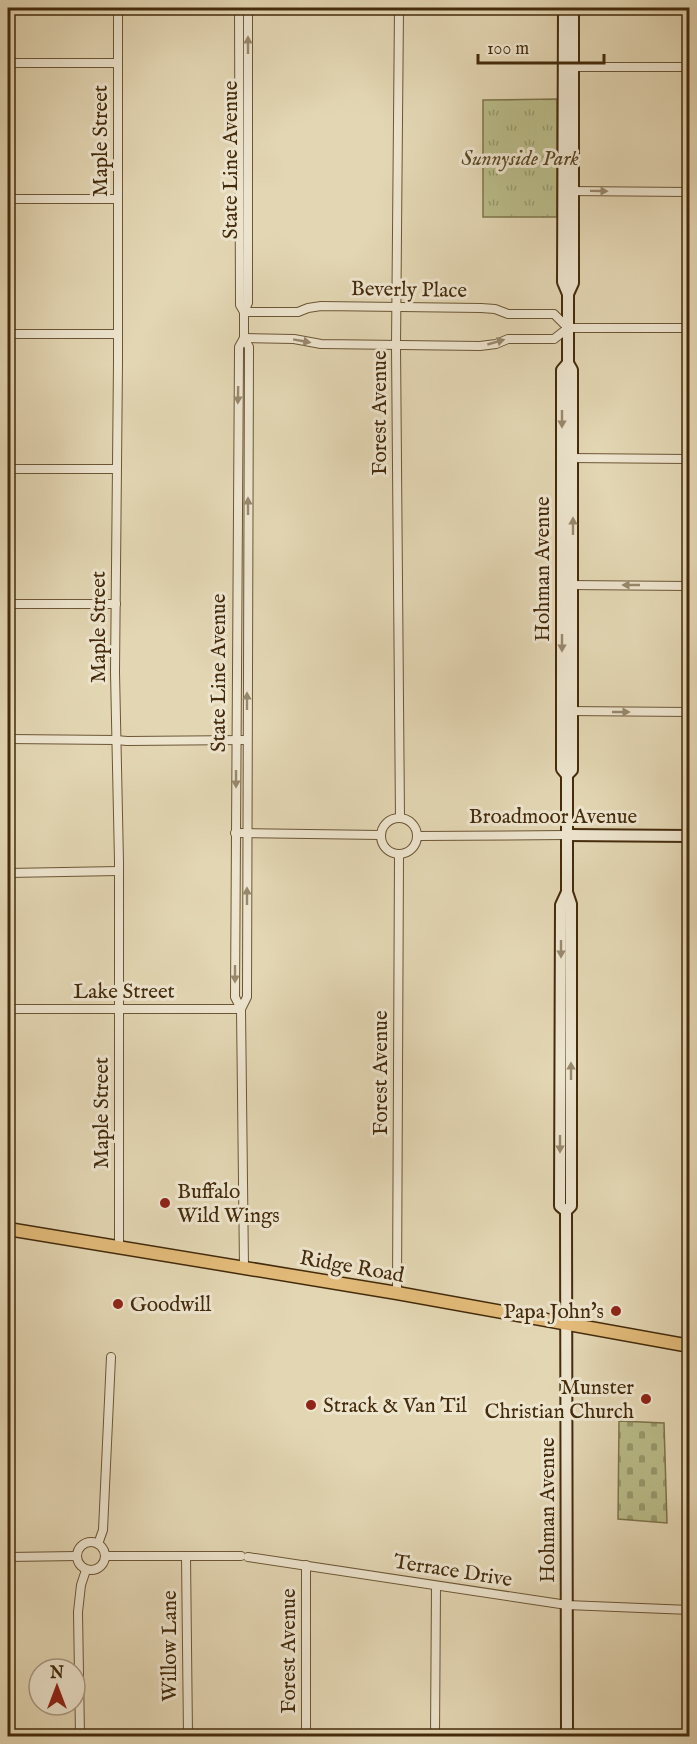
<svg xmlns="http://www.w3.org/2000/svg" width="697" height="1744" font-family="'IM FELL English',serif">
<defs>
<pattern id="grass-tufts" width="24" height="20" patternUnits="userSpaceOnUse" patternTransform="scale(1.5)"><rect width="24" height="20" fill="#b9bc89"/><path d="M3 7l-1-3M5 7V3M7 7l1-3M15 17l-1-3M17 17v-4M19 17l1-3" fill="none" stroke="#98996e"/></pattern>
<pattern id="cemetery-stones" width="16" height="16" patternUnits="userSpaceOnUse" patternTransform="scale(1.5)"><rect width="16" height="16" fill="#b9bc89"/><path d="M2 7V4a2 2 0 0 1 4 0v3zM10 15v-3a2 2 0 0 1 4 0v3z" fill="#98996e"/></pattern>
</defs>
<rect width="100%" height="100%" fill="#e3d6b3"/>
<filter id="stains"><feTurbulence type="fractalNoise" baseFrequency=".00333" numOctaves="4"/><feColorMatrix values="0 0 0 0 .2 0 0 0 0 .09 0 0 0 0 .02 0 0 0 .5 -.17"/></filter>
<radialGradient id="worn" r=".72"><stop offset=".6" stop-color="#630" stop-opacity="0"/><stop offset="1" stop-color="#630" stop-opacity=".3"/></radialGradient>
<polygon fill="url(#grass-tufts)" stroke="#7e744a" stroke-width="1.5" points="557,99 557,217 483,217 483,100"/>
<polygon fill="url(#cemetery-stones)" stroke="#7e744a" stroke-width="1.5" points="619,1421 664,1423 667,1523 618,1519"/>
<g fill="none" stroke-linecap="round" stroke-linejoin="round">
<g stroke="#6c5635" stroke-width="10">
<g id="street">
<polyline points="118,8 118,362 115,672 119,862 119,1247"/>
<polyline points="239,8 240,305 244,312 244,338 249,347 247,997 241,1009 244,1267"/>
<polyline points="399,8 396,346 400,818"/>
<polyline points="8,63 118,63"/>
<polyline points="568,67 690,67"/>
<polyline points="568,191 690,192"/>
<polyline points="8,199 118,199"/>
<polyline points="244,312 298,312 308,308 321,306 481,308 495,309 508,314 554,314 568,328"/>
<polyline points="244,312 248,303 248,8"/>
<polyline points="8,334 118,334"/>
<polyline points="244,338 294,339 321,344 480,346 496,344 508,339 554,339 568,328 690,328"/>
<polyline points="569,458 690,459"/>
<polyline points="8,469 116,469"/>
<polyline points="568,585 690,586"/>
<polyline points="8,604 116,604"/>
<polyline points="567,711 690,712"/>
<polyline points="8,739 116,740 127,741 247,740"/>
<circle cx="399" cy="836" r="18"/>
<polyline points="235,833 381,835"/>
<polyline points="417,836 567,835"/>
<polyline points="8,873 119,871"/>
<polyline points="8,1009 241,1009"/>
<polyline points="241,1009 235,997 239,350 239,347 244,338"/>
<polyline points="397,1293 399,854"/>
<circle cx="91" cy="1556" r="14"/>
<polyline points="98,1544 103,1530 111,1357"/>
<polyline points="105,1556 241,1556"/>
<polyline points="186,1556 188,1736"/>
<polyline points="8,1557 77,1556"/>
<polyline points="248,1557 567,1605 690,1610"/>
<polyline points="306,1565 306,1736"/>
<polyline points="80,1736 78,1612 81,1585 86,1570"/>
<polyline points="435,1736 436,1586"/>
</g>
</g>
<g stroke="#442b0b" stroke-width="14">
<g id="secondary">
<polyline points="564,8 563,282 568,294 568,363 572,370 572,770 567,775 567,892 571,904 571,1206 566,1211 567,1736"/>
<polyline points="568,294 573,283 573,8"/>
<polyline points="567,775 562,769 562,370 568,363"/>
<polyline points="567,835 690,836"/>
<polyline points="566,1211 560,1206 561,905 567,892"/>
</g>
</g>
<g stroke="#442b0b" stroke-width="15">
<polyline id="primary" points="8,1229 397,1293 690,1346"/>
</g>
<use href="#street" stroke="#ede4ce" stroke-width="8"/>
<use href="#secondary" stroke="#ede4ce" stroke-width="10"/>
<use href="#primary" stroke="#e2bb7a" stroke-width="12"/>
</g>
<defs><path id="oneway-solid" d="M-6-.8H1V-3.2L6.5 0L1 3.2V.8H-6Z" transform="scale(1.5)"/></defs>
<g fill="#98886c">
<use href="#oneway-solid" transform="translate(248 45) rotate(-90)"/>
<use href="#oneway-solid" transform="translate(599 191) rotate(1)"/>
<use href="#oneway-solid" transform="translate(302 341) rotate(10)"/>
<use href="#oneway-solid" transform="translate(496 342) rotate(-16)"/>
<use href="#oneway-solid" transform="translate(238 395) rotate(91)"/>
<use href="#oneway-solid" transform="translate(562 419) rotate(90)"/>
<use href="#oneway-solid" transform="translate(248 506) rotate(-90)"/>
<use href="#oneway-solid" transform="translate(573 526) rotate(-90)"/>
<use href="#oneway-solid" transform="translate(631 585) rotate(-180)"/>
<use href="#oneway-solid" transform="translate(562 643) rotate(90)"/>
<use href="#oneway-solid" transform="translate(247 701) rotate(-90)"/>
<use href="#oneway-solid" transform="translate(621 712)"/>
<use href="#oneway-solid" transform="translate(236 779) rotate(90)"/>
<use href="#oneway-solid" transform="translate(247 896) rotate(-90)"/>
<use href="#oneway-solid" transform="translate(561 949) rotate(90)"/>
<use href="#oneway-solid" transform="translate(235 974) rotate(90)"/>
<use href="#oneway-solid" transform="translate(571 1071) rotate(-90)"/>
<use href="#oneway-solid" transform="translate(560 1144) rotate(90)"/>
</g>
<g fill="#8f2418" stroke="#ede4ce" stroke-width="2">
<circle cx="165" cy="1203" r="6"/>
<circle cx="118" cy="1304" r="6"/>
<circle cx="616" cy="1311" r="6"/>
<circle cx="646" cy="1399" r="6"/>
<circle cx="311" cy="1405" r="6"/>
</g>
<g text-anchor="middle" stroke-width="6" stroke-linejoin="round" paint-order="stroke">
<g font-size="21" fill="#442b0b" stroke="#ede4ce">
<text transform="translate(100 141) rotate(-90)" y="7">Maple Street</text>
<text transform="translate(230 160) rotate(-90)" y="7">State Line Avenue</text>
<text transform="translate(409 289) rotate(1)" y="7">Beverly Place</text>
<text transform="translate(379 413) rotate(-90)" y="7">Forest Avenue</text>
<text transform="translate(542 569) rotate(-90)" y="7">Hohman Avenue</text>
<text transform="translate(98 627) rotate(-90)" y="7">Maple Street</text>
<text transform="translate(218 673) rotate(-90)" y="7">State Line Avenue</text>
<text x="553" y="823">Broadmoor Avenue</text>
<text x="124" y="998">Lake Street</text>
<text transform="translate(380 1073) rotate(-90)" y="7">Forest Avenue</text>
<text transform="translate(101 1113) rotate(-90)" y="7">Maple Street</text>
<text transform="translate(352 1266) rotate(10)" y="7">Ridge Road</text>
<text transform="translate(547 1510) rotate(-90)" y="7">Hohman Avenue</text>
<text transform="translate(453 1570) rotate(9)" y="7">Terrace Drive</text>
<text transform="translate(169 1646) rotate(-90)" y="7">Willow Lane</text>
<text transform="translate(288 1651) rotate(-90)" y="7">Forest Avenue</text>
</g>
<g font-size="21" font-style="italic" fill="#5b4824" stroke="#ede4ce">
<text x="520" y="165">Sunnyside Park</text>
</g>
<g font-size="21" fill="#442b0b" stroke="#ede4ce" text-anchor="start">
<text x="177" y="1198">Buffalo<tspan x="177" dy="24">Wild Wings</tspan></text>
<text x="130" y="1311">Goodwill</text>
<text x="604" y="1318" text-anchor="end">Papa John's</text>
<text x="634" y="1394" text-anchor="end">Munster<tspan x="634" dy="24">Christian Church</tspan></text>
<text x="323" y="1412">Strack &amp; Van Til</text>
</g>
</g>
<rect width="697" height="1744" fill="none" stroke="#e3d6b3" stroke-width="30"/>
<rect x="9" y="9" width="679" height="1726" fill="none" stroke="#442b0b" stroke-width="3"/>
<rect x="15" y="15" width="667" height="1714" fill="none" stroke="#442b0b" stroke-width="1.5"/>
<g transform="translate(57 1687)"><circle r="28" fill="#ede4ce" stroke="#a99a80" stroke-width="1.5"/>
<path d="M0-4.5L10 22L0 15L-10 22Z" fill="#8f2418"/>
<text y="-9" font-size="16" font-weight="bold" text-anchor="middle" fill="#442b0b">N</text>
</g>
<path d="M478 54v9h126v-9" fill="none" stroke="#442b0b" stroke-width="3"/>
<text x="487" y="54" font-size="18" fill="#442b0b" stroke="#ede4ce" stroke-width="4.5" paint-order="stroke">100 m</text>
<rect width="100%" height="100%" filter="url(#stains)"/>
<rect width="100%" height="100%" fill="url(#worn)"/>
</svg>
